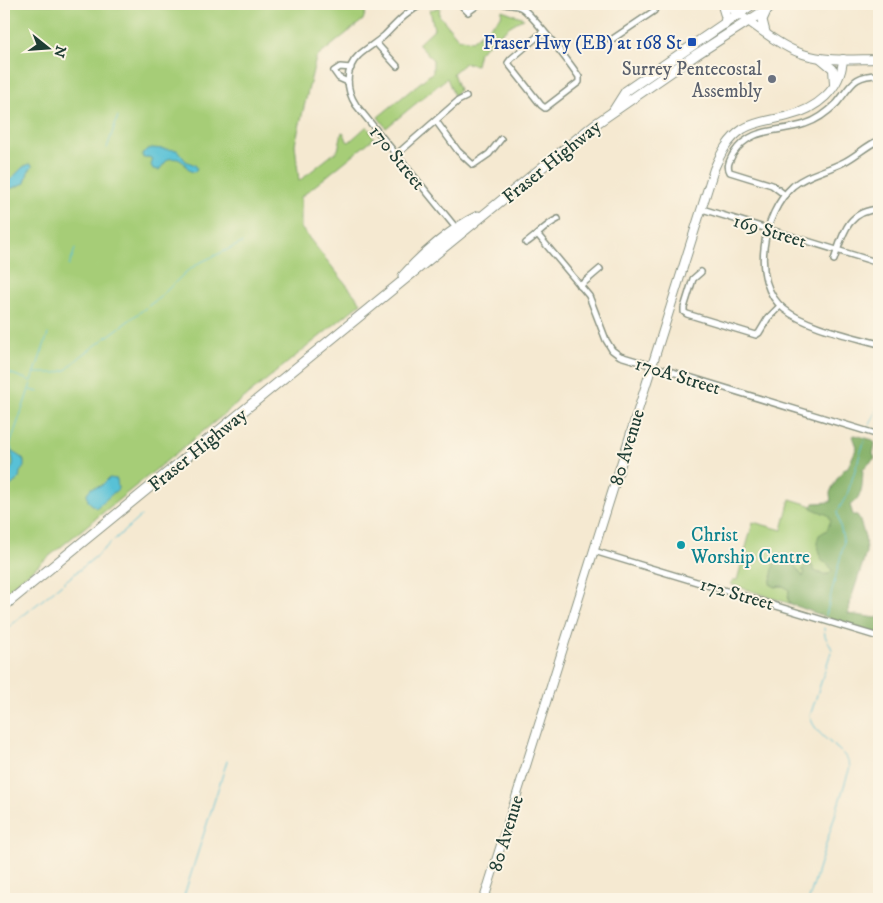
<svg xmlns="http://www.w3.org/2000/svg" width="883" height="903" font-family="'IM FELL DW Pica',serif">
<rect width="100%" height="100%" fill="#fcf5e5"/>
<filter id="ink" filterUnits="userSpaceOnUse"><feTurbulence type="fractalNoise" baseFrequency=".02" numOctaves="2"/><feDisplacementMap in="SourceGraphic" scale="10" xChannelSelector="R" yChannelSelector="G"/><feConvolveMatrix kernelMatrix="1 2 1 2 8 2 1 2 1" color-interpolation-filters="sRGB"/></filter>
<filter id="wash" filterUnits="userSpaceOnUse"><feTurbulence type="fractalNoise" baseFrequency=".0096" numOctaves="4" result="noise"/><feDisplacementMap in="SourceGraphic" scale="20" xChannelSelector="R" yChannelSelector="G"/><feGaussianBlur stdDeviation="1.12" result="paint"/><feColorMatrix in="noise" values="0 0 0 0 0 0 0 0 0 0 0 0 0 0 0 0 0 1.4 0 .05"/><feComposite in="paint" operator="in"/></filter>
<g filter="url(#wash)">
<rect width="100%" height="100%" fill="#f5e9d1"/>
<g fill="#a6cd77" stroke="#628556">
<polygon points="4,4 368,4 363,20 316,58 295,144 299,181 338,150 342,132 344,133 347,141 349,142 367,126 374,138 301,197 301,228 361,303 4,593"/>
<polygon points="440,7 439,15 458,38 472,41 501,17 502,10 524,18 510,26 479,52 476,65 465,63 453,73 459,90 454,96 447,78 386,128 378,117 433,72 433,60 418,44 434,29 430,10"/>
<path d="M790 499 859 520 865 537 866 553 851 599 847 620 838 618 861 552 817 542 820 551 833 570 829 574C820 575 816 570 805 572L804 578 789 558 773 571 770 584 776 587C782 585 785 586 789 590L788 600 791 604 730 584 733 580H737L753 522 782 530Z"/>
</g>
<path fill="#84b068" stroke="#52764e" d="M855 435 873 440 875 444 873 454 875 458 863 469C862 484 864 496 850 505L853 515H857L859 518 865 537 866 553 851 599 848 614 877 618 879 616V634L834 620 791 604 788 600 789 590C785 586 782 585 776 587L770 584C775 568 768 558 789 558L803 577 805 572 802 570 806 564 812 565 814 571 824 575 829 574 832 570 828 564 822 561 817 542 819 535 827 530 831 520 828 515 811 508 814 503 831 502C831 501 830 494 830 493 832 487 842 468 848 467L857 447 853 436Z"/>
<g fill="#59c1d6" stroke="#3c7f85">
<path d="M152 148 177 150 186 161 195 165 197 169 195 172 190 171C182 161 181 157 168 159L159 170 153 169 151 165 153 159 148 157 143 158 142 154 146 150Z"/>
<polygon points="29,164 32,165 32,167 28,172 25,183 13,188 9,188 9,181 23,167"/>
<path d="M11 451 22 458 24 461V467L20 472 19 479 4 491V474C16 468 14 463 11 451Z"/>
<polygon points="109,478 117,479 118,489 96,508 88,501 87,493 91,488 101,486"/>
</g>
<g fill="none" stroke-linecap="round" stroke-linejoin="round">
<g stroke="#59c1d6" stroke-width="1">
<polyline points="107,148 118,116"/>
<polyline points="69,266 75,249"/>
<polyline points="4,371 31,381"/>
<polyline points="34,373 56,373 66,370 80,357 159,298 186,272 199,263 242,243"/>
<polyline points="30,390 39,392"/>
<polyline points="869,427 879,404"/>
<polyline points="12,451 10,445 11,442 48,334"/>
<polyline points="826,615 844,543 837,512 847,495 865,439"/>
<polyline points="4,631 94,558 141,516"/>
<polyline points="183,899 227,761"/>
<polyline points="490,899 493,889"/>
<path d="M809 899 850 767C848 749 816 740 810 716L832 649 825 636 824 628"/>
</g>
</g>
</g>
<g filter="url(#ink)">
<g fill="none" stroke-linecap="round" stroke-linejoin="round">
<g stroke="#8a9382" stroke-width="8">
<g id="minor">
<path d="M423 4C407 11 396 24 384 36 376 43 367 48 359 55 344 69 346 90 356 105L456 228"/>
<polyline points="460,4 468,12 479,4"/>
<path d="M505 4C510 5 516 5 520 7 530 11 572 66 579 77V82L545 108 541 105 508 63 511 59 544 31"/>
<polyline points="611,40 654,11 657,4"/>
<polyline points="376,43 397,66"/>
<polyline points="348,82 339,78 334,71 340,67 351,68"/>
<polyline points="436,121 458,151 473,165 489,154 501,139"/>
<path d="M879 140C866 146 856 156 844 162 827 171 807 174 793 186 763 213 749 281 784 309 806 327 851 336 879 344"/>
<polyline points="396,155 458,101 466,97"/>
<path d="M785 195 772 185 730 172C726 166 730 160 733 154 751 126 778 133 805 124 818 120 828 112 837 103 852 85 853 75 879 75"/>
<polyline points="702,209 879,263"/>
<polyline points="538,235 589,296 606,340 612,350 620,356 879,435"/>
<path d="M526 243C537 236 545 225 558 219"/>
<path d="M834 260C843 234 847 211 879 209"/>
<polyline points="701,272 693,279 684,308 684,312 687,314 756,335 759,333 768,318 780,306"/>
<polyline points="580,286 600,269"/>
<polyline points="594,551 879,637"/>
</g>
</g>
<g stroke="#8a9382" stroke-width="10">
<g id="secondary">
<path d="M725 4C747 19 778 46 803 54 827 62 854 59 879 59"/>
<polyline points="821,59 833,69 834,84"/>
<path d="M484 899 714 169C721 153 728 139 743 129 757 121 773 120 788 116 816 109 841 90 843 59"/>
</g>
</g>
<g stroke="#8a9382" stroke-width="11">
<g id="primary">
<polyline points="722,4 726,17 725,24"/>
<polyline points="765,32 762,20 767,9"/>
<polyline points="614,110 626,91 753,4"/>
<path d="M403 276C421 255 452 228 478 216"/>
<polyline points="4,606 594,125 697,54 775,4"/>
</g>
</g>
<use href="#minor" stroke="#fff" stroke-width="5"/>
<use href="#secondary" stroke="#fff" stroke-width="8"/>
<use href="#primary" stroke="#fff" stroke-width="9"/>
</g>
</g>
<rect fill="#1a4fb4" stroke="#fcf5e5" stroke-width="2" x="687" y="37" width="10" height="10" rx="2.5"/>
<circle fill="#6b7280" stroke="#fcf5e5" stroke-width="2" cx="772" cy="79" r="5"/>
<circle fill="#0f9aa8" stroke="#fcf5e5" stroke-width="2" cx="681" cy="545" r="5"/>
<g text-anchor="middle" stroke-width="4" stroke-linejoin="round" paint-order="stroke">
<g font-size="19" fill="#164399" stroke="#fcf5e5" text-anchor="end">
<text x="682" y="49">Fraser Hwy (EB) at 168 St</text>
</g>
<g font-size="19" fill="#5b616d" stroke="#fcf5e5" text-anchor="end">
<text x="762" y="75">Surrey Pentecostal<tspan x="762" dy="22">Assembly</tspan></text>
</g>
<g font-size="19" fill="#1f3d34" stroke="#fcf5e5">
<text transform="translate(398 157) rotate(51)" y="7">170 Street</text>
<text transform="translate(551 161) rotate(-39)" y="7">Fraser Highway</text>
<text transform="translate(770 230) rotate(17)" y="7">169 Street</text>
<text transform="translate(678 375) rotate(17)" y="7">170A Street</text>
<text transform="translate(626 447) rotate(-73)" y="7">80 Avenue</text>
<text transform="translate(197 449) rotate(-39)" y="7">Fraser Highway</text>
<text transform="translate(737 593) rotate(16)" y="7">172 Street</text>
<text transform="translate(505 833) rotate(-73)" y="7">80 Avenue</text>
</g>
<g font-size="19" fill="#0d838f" stroke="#fcf5e5" text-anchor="start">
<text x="691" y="541">Christ<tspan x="691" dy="22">Worship Centre</tspan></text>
</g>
</g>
<rect width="883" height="903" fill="none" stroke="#fcf5e5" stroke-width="20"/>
<g transform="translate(48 48) rotate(107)" stroke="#fcf5e5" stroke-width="4" paint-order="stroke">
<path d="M0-4L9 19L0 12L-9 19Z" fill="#1f3d34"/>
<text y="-8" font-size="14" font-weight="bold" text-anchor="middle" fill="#1f3d34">N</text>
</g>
</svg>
